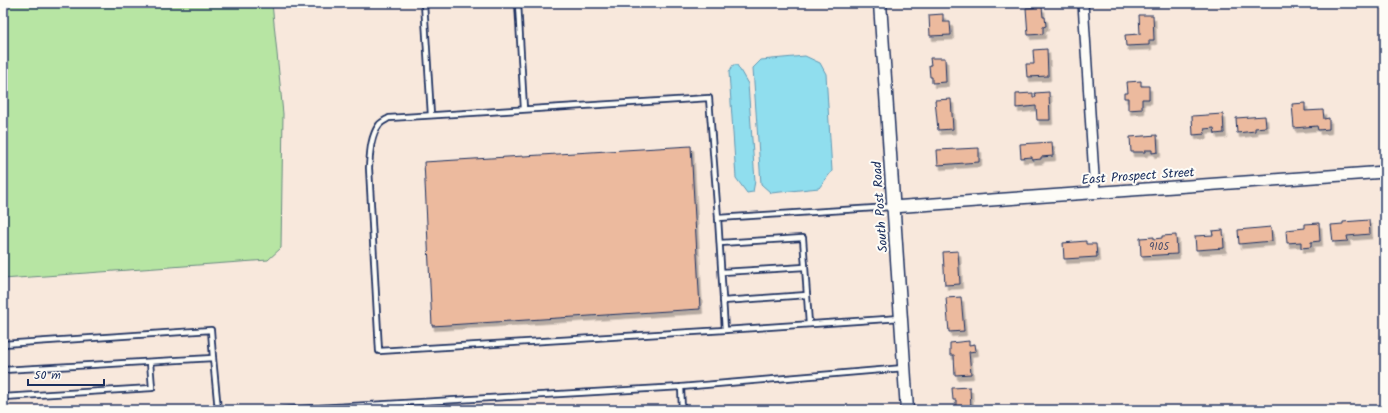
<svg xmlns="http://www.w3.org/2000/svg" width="1388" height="413" font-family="Kalam,sans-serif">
<defs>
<filter id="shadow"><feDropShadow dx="2.5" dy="4.5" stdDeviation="0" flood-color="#0004"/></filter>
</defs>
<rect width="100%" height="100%" fill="#f8e8dc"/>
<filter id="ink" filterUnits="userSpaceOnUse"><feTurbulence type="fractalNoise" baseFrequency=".025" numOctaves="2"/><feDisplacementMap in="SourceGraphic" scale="8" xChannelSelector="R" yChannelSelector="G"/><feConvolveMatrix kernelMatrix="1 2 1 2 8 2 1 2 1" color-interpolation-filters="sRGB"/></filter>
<g filter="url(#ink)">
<polygon fill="#b7e5a3" stroke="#698a80" points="3,3 272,3 283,114 281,248 268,260 3,279"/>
<g fill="#90deee" stroke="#6198b4">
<polygon points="805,56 820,63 826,74 832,171 819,188 771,193 761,184 753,68 761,60"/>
<polygon points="733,65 737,65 748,84 755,181 753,192 747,193 736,178 729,72"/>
</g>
<g fill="#ecba9e" stroke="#1b2f5e" filter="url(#shadow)">
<polygon points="1042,7 1043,17 1045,17 1046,26 1043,27 1043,34 1028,35 1026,8"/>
<polygon points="943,14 943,22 950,22 951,35 930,36 929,15"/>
<polygon points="1139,15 1153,15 1154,40 1149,40 1149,45 1126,46 1125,35 1140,34"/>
<polygon points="1047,49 1048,76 1027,77 1026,64 1034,64 1033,50"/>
<polygon points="930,58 945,58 946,82 932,83 932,77 930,77 929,65 931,65"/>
<polygon points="1141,81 1141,86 1149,86 1149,99 1142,99 1142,109 1128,110 1128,98 1124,98 1124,93 1128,93 1127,82"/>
<polygon points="1049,92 1050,120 1037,120 1036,106 1016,108 1016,94 1033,93 1033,97 1036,97 1035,93"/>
<polygon points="951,99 953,129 938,130 935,100"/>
<polygon points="1305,103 1305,111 1323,110 1324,119 1329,118 1329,129 1318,130 1317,126 1294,128 1292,104"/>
<polygon points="1223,114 1224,133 1215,134 1214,128 1204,129 1205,134 1193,135 1192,116"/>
<polygon points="1265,116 1266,127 1255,128 1255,131 1237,133 1236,118"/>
<polygon points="1157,135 1158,152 1152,153 1152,150 1145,150 1145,152 1131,152 1130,137"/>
<polygon points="1052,142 1053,156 1041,157 1041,159 1032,160 1032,157 1021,158 1020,144"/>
<polygon points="691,146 700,309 432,326 424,162"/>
<polygon points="979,148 979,162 938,165 937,150"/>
<polygon points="1369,220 1370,234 1347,236 1348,241 1333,242 1331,225 1343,224 1343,222"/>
<polygon points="1319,223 1320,241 1311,242 1311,247 1301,248 1301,242 1287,243 1286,230 1305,228 1305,224"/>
<polygon points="1271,227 1272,241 1239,244 1238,230"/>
<polygon points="1223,230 1224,248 1196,250 1195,236 1213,235 1212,231"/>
<polygon points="1176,235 1177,254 1141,256 1140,238 1154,237 1154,239 1162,238 1162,236"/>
<polygon points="1086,241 1086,244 1096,244 1097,257 1064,259 1063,243"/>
<polygon points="958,251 960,284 945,285 943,252"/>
<polygon points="961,297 964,331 949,332 946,298"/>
<polygon points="969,341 969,345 975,344 976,351 969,352 971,374 955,375 954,355 950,355 950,343"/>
<polygon points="970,387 971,410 956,410 956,400 953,400 952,388"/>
</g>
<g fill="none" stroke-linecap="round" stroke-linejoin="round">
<g stroke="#1b2f5e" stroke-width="8">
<g id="service">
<polyline points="424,3 431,115"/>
<polyline points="518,3 524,109"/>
<polyline points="891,207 718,218 725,330 901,318"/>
<path d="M718 218 709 98 389 118C386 120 381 122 379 125 370 137 370 155 369 168L379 351 725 330"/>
<polyline points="720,243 803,238 809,324"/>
<polyline points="722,272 805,267"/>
<polyline points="723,301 807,295"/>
<polyline points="3,344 211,330 213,358"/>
<polyline points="3,370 213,358 218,410"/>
<polyline points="681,387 682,410"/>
<polyline points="3,397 152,388 150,362"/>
<polyline points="284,410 681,387 904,368"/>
</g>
</g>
<g stroke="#1b2f5e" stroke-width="12">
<polyline id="minor" points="1083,3 1095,192"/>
</g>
<g stroke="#1b2f5e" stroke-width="14">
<polyline id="tertiary" points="892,207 1385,172"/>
</g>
<g stroke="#1b2f5e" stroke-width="15">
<polyline id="secondary" points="880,3 907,410"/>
</g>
<use href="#service" stroke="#fdfcf7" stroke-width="4.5"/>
<use href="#minor" stroke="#fdfcf7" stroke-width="9"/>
<use href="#tertiary" stroke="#fdfcf7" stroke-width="11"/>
<use href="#secondary" stroke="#fdfcf7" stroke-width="12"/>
</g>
</g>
<g text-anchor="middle" stroke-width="4" stroke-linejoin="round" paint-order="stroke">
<g font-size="11" fill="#4f526e">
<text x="1159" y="250">9105</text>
</g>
<g font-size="13" fill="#1b2f5e" stroke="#fdfcf7">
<text transform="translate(1138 175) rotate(-4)" y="5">East Prospect Street</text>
<text transform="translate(879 207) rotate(-94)" y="5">South Post Road</text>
</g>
</g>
<rect width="1388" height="413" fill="none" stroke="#fdfcf7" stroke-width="16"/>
<rect x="8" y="8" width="1372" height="397" fill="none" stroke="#1b2f5e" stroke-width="1.5" filter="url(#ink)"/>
<path d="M28 379v6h76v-6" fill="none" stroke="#1b2f5e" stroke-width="2"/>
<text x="34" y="379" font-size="12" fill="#1b2f5e" stroke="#fdfcf7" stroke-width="3" paint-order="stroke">50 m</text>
</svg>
